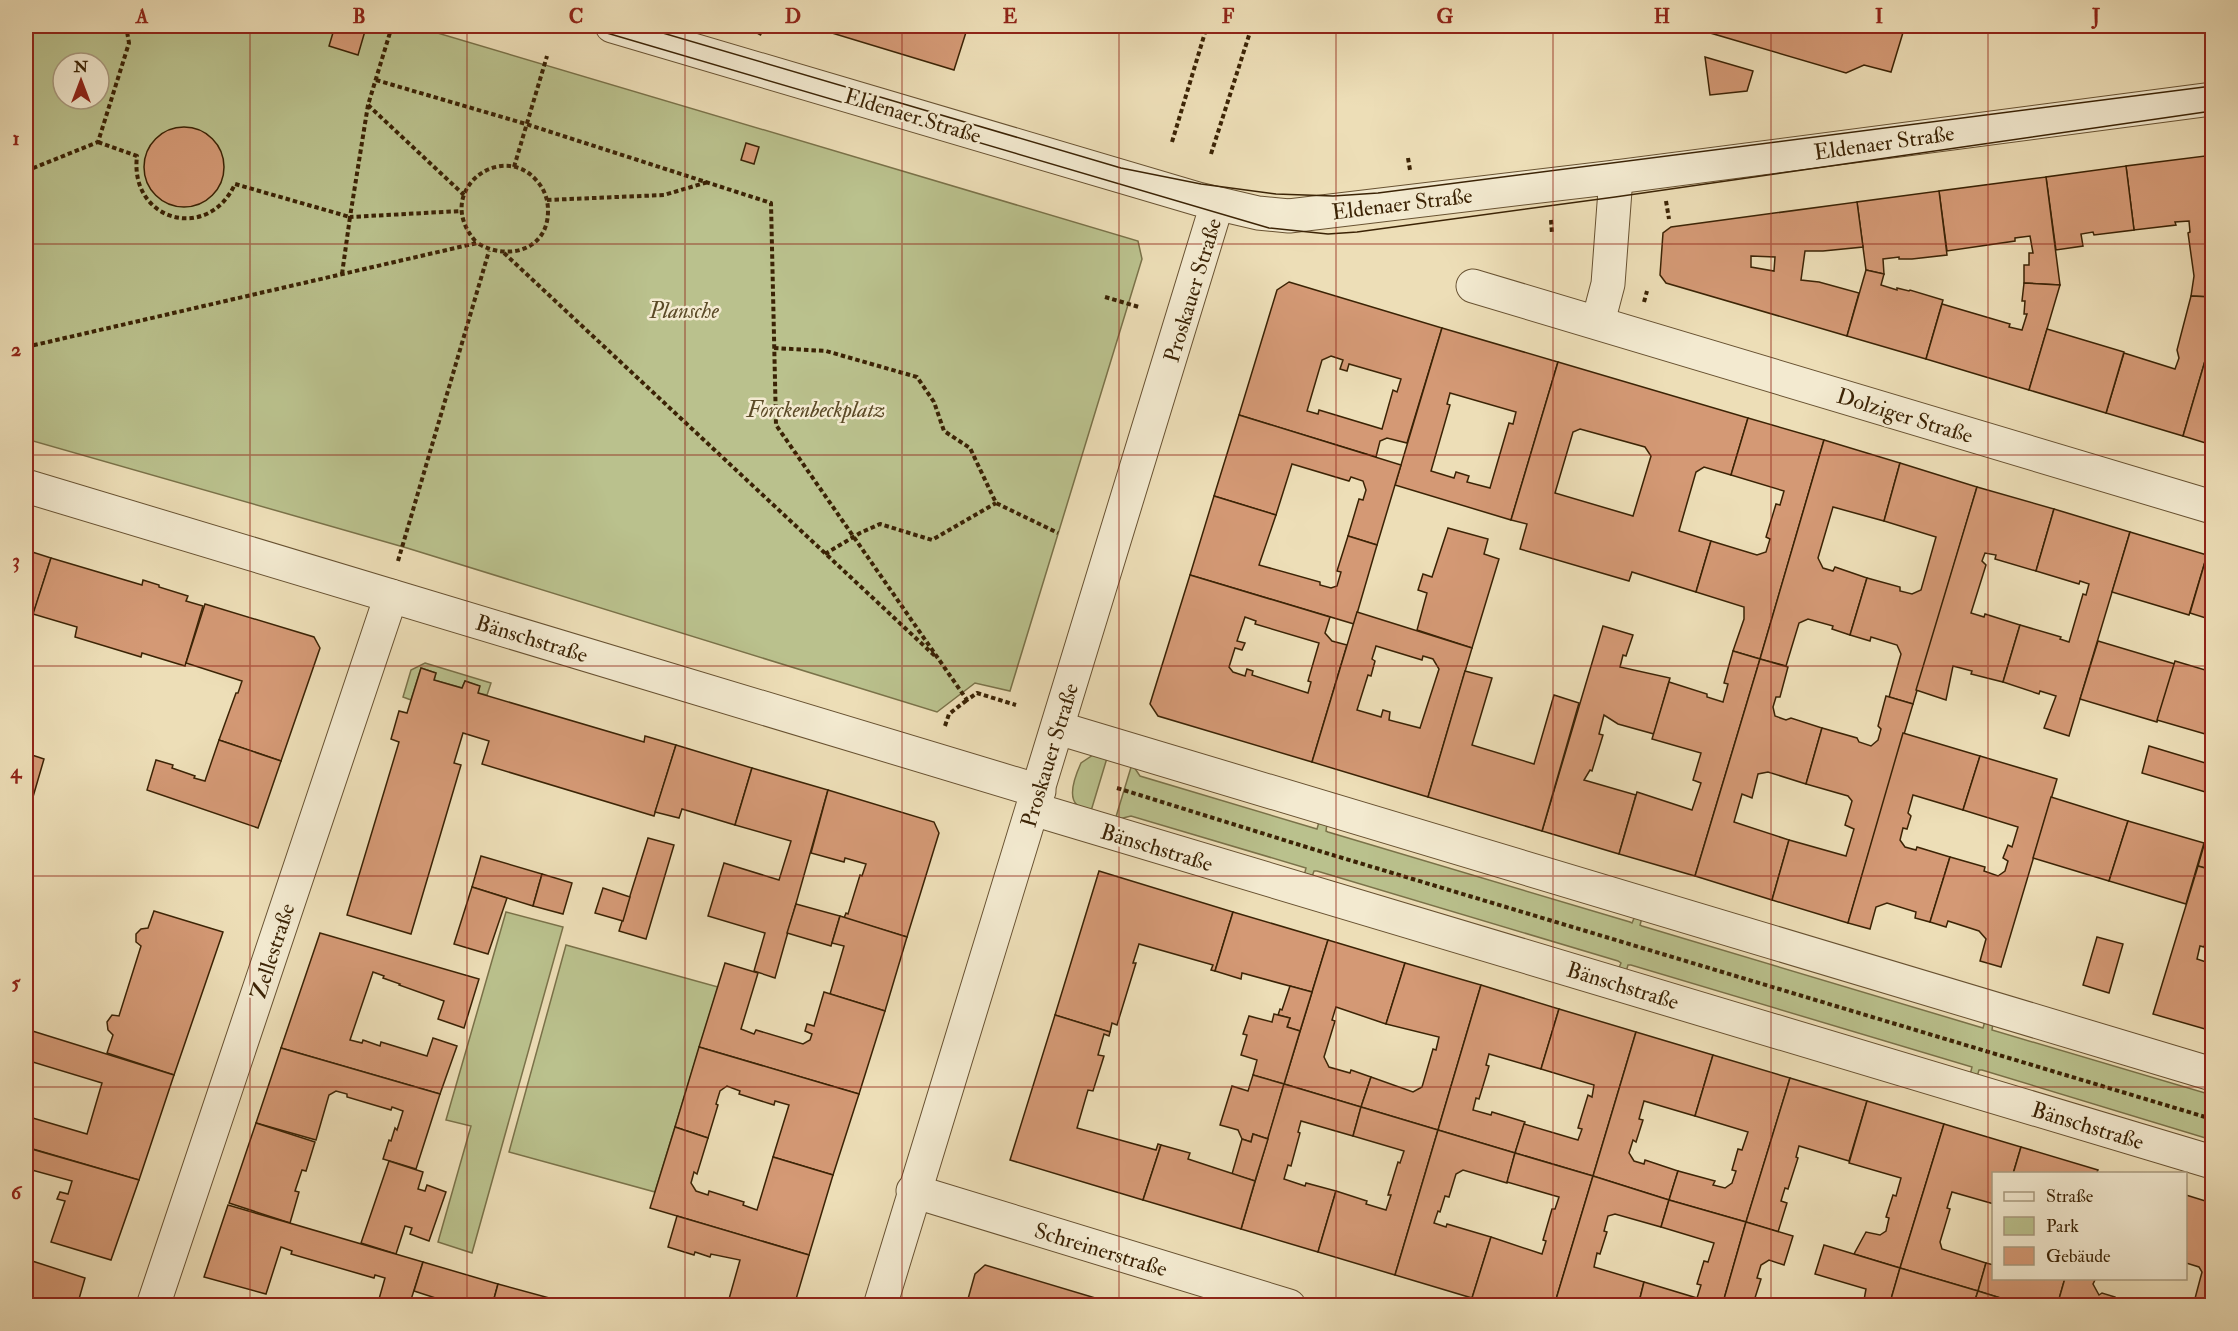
<svg xmlns="http://www.w3.org/2000/svg" width="2238" height="1331" font-family="'IM FELL Double Pica',serif">
<rect width="100%" height="100%" fill="#eddeb7"/>
<filter id="stains"><feTurbulence type="fractalNoise" baseFrequency=".00333" numOctaves="4"/><feColorMatrix values="0 0 0 0 .2 0 0 0 0 .09 0 0 0 0 .02 0 0 0 .5 -.17"/></filter>
<radialGradient id="worn" r=".72"><stop offset=".6" stop-color="#630" stop-opacity="0"/><stop offset="1" stop-color="#630" stop-opacity=".3"/></radialGradient>
<g fill="#bac18d" stroke="#7a7249" stroke-width="1.5" fill-rule="evenodd">
<path d="M26 26H414L1138 241 1142 259 1010 691 975 683 937 712 407 548 26 439ZM63 63H99V99H63Z"/>
<polygon points="425,663 491,683 487,695 478,693 479,686 465,681 462,688 434,680 436,673 421,668 411,700 403,697 411,670"/>
<path d="M1093 755 1107 758 1091 811C1087 810 1081 808 1077 805 1067 796 1076 774 1081 763Z"/>
<polygon points="1132,764 1140,776 1317,829 1319,822 1327,824 1326,831 1328,832 1630,922 1632,923 1635,916 1642,918 1640,925 1642,926 1983,1028 1985,1021 1993,1023 1992,1030 2212,1095 2212,1140 1982,1070 1979,1070 1977,1077 1970,1075 1972,1067 1631,965 1628,965 1626,972 1618,970 1621,963 1618,961 1317,871 1314,871 1312,877 1304,876 1306,868 1131,816 1115,820"/>
<polygon points="506,912 563,927 472,1253 438,1242 471,1126 446,1120"/>
<polygon points="566,945 718,987 655,1192 509,1152"/>
</g>
<g fill="#d49975" stroke="#3b2305" stroke-width="1.5" fill-rule="evenodd">
<polygon points="335,26 347,26 365,31 358,55 329,46"/>
<polygon points="823,26 968,26 954,70 822,30"/>
<polygon points="1703,26 1905,26 1891,72 1864,65 1846,73 1707,32"/>
<polygon points="1705,57 1753,71 1747,91 1710,95"/>
<circle cx="184" cy="167" r="40"/>
<polygon points="746,143 759,147 754,164 741,160"/>
<polygon points="2212,155 2212,210 2205,156"/>
<polygon points="2205,156 2212,210 2212,297 2191,296 2194,276 2188,233 2190,232 2189,221 2175,222 2176,225 2134,230 2126,166"/>
<polygon points="2126,166 2134,230 2094,235 2093,232 2081,234 2083,246 2056,250 2046,177"/>
<polygon points="2046,177 2060,285 2024,283 2024,265 2029,265 2029,253 2033,253 2030,236 2015,238 2015,241 1947,251 1939,191"/>
<polygon points="1939,191 1947,255 1912,259 1899,259 1899,257 1883,259 1884,274 1866,270 1857,202"/>
<path d="M1857 202 1863 247 1823 251H1805L1801 280 1819 282 1859 293 1847 336 1666 283 1660 275 1663 233 1671 227ZM1751 256 1775 257 1774 271 1751 267Z"/>
<polygon points="1866,270 1884,274 1881,285 1897,290 1897,288 1909,291 1910,290 1943,300 1926,359 1847,336"/>
<path d="M1289 282 1442 328 1407 443 1387 438 1380 441 1376 457 1239 415 1277 290ZM1331 356 1343 360 1340 369 1347 371 1349 364 1401 379 1397 392 1393 390 1382 429 1319 410 1318 414 1307 411 1322 360Z"/>
<polygon points="2024,283 2060,285 2029,390 1926,359 1942,304 2010,324 2009,327 2022,330 2027,314 2024,314 2025,301 2022,301"/>
<polygon points="2191,296 2212,297 2212,337 2183,436 2106,413 2124,353 2175,369 2179,358 2177,350"/>
<path d="M1442 328 1558 362 1511 520 1395 485ZM1450 393 1516 412 1513 424 1509 423 1490 488 1467 482 1469 476 1456 472 1454 478 1431 471 1450 405 1447 404Z"/>
<polygon points="2047,329 2124,352 2106,413 2029,390"/>
<polygon points="2212,337 2212,445 2183,436"/>
<path d="M1558 362 1748 418 1731 475 1704 467 1696 472 1679 531 1711 541 1696 592 1632 572 1629 581 1520 549 1527 524 1511 520ZM1580 429 1645 447 1651 456 1633 516 1555 493 1573 432Z"/>
<polygon points="1239,415 1401,465 1377,545 1348,536 1359,499 1363,500 1366,490 1363,481 1351,477 1349,481 1292,464 1276,515 1214,496"/>
<polygon points="1748,418 1824,440 1760,659 1733,651 1744,619 1744,607 1696,592 1711,541 1757,555 1766,552 1770,539 1766,537 1776,504 1780,505 1784,491 1731,475"/>
<polygon points="1824,440 1900,463 1884,521 1833,507 1818,558 1823,568 1833,571 1835,567 1867,578 1850,635 1832,629 1833,626 1808,619 1799,623 1786,666 1760,659"/>
<polygon points="1900,463 1977,487 1913,704 1889,697 1901,654 1897,645 1871,637 1870,641 1850,635 1867,578 1900,587 1900,591 1912,594 1921,590 1936,537 1884,521"/>
<polygon points="1977,487 2054,509 2036,571 1995,559 1996,555 1985,553 1982,561 1986,565 1971,613 1984,617 1985,614 2020,625 2003,682 1971,674 1972,671 1953,666 1946,700 1916,690"/>
<polygon points="1214,496 1276,515 1259,565 1320,582 1320,585 1331,588 1337,586 1341,572 1337,571 1348,536 1377,545 1354,624 1190,575"/>
<polygon points="2054,509 2130,532 2069,736 2044,728 2056,696 2040,691 2039,694 2003,682 2020,625 2061,637 2060,639 2069,642 2083,594 2086,595 2089,584 2080,581 2079,584 2036,571"/>
<polygon points="1448,528 1488,539 1484,554 1499,559 1472,648 1417,630 1427,593 1418,590 1423,574 1432,577"/>
<polygon points="2130,532 2207,555 2189,615 2112,592"/>
<polygon points="26,550 51,558 34,612 26,610"/>
<polygon points="2207,555 2212,557 2212,620 2190,613"/>
<polygon points="51,558 142,585 143,580 159,585 159,587 188,596 186,601 203,606 185,666 142,653 141,657 75,637 77,627 33,614"/>
<path d="M1190 575 1330 617 1325 633 1332 641 1347 645 1312 762 1158 716 1150 704ZM1245 617 1256 621 1255 624 1319 643 1308 681 1311 682 1308 693 1252 675 1253 671 1247 669 1245 676 1233 672 1229 667 1235 648 1242 650 1245 643 1237 641Z"/>
<polygon points="205,604 314,637 320,648 281,761 219,740 236,693 238,693 242,681 186,663"/>
<path d="M1357 612 1472 648 1428 797 1312 762ZM1376 646 1422 660 1423 656 1433 659 1439 669 1420 728 1389 720 1390 712 1383 710 1381 717 1357 710 1368 675 1371 676 1375 661 1372 659Z"/>
<polygon points="1603,626 1633,635 1626,656 1623,655 1620,667 1670,678 1654,734 1618,724 1604,715 1599,734 1603,735 1592,771 1590,770 1584,780 1636,795 1619,854 1542,831"/>
<polygon points="2098,641 2175,664 2157,722 2080,699"/>
<polygon points="1733,651 1760,659 1695,876 1619,854 1637,792 1692,810 1701,783 1693,780 1701,753 1652,739 1669,682 1707,694 1707,697 1723,702 1728,684 1724,683"/>
<polygon points="1760,659 1788,667 1780,697 1776,697 1773,707 1775,716 1786,720 1791,718 1822,728 1806,784 1768,772 1758,774 1752,798 1742,794 1734,822 1789,840 1772,900 1695,876"/>
<polygon points="2175,661 2212,672 2212,736 2157,720"/>
<polygon points="421,668 436,673 434,680 462,688 465,681 480,686 478,693 644,742 645,736 676,745 654,816 482,764 489,741 463,733 454,763 461,765 411,934 347,915 399,742 391,739 399,711 407,713"/>
<polygon points="1465,671 1492,678 1472,745 1534,764 1554,695 1579,703 1542,831 1428,797"/>
<polygon points="1886,696 1913,704 1848,923 1772,900 1789,840 1846,856 1854,829 1845,825 1852,801 1848,796 1806,784 1822,728 1857,738 1859,742 1871,746 1878,740 1881,729 1878,726"/>
<polygon points="1903,733 1980,756 1963,810 1913,795 1908,813 1911,816 1907,829 1903,828 1900,840 1905,847 1916,850 1917,847 1950,857 1930,922 1915,918 1916,912 1887,903 1876,907 1870,929 1848,923"/>
<polygon points="219,740 281,761 258,828 147,790 156,760 173,765 172,768 195,776 194,778 205,781"/>
<polygon points="676,745 752,768 735,825 682,809 679,818 655,812"/>
<polygon points="2149,746 2212,765 2212,794 2142,773"/>
<polygon points="26,753 44,759 26,821"/>
<polygon points="1980,756 2057,779 2001,967 1980,961 1986,939 1979,931 1948,921 1946,927 1930,922 1950,857 1985,867 1984,871 1998,876 2005,871 2008,861 2003,858 2008,845 2012,847 2018,827 1963,810"/>
<polygon points="752,768 828,790 775,978 754,971 765,933 708,916 724,863 779,880 791,841 735,825"/>
<polygon points="828,790 934,822 939,833 907,937 844,918 846,913 848,914 860,875 862,876 866,864 845,858 844,862 811,853"/>
<polygon points="2051,797 2128,821 2109,881 2033,858"/>
<polygon points="2212,817 2212,870 2198,866"/>
<polygon points="2128,821 2204,843 2186,904 2109,881"/>
<polygon points="648,838 674,845 646,939 619,931"/>
<polygon points="481,856 542,874 533,906 472,887"/>
<polygon points="2198,866 2212,870 2212,902 2208,909 2211,910 2206,926 2210,927 2204,947 2200,946 2197,959 2209,963 2209,961 2212,962 2212,1031 2153,1014"/>
<polygon points="1099,871 1233,912 1215,971 1211,970 1213,965 1139,944 1133,963 1136,963 1117,1025 1112,1023 1110,1032 1055,1015"/>
<polygon points="542,874 572,883 563,914 533,906"/>
<polygon points="472,887 507,898 488,954 454,944"/>
<polygon points="603,888 630,897 623,921 595,913"/>
<polygon points="796,904 840,916 831,946 787,933"/>
<polygon points="154,911 223,932 174,1075 107,1053 113,1035 108,1030 107,1022 112,1015 119,1016 141,946 136,942 136,934 141,929 148,928"/>
<polygon points="1233,912 1328,940 1312,992 1242,973 1241,979 1215,971"/>
<polygon points="840,916 907,937 885,1011 830,994 844,946 832,943"/>
<polygon points="320,933 479,979 464,1028 438,1019 444,1001 399,985 400,984 383,978 384,976 373,972 350,1040 362,1043 363,1040 380,1046 381,1042 427,1056 433,1038 457,1046 440,1094 281,1048"/>
<polygon points="2097,937 2123,944 2109,993 2083,985"/>
<polygon points="1328,940 1405,963 1386,1024 1336,1007 1332,1020 1335,1021 1324,1057 1329,1067 1350,1073 1351,1070 1371,1077 1361,1107 1284,1084"/>
<polygon points="725,963 758,973 741,1029 754,1034 756,1030 803,1044 810,1040 812,1034 805,1031 807,1024 814,1026 824,992 885,1011 859,1094 699,1047"/>
<polygon points="1405,963 1481,985 1438,1130 1361,1107 1371,1077 1413,1092 1422,1087 1433,1049 1436,1050 1439,1037 1386,1024"/>
<polygon points="1481,985 1559,1009 1541,1069 1489,1054 1486,1065 1489,1066 1479,1099 1476,1098 1473,1110 1491,1115 1492,1112 1525,1122 1515,1153 1438,1130"/>
<polygon points="1290,986 1312,992 1300,1031 1287,1027 1290,1018 1278,1015 1280,1009 1282,1010"/>
<polygon points="1559,1009 1636,1032 1593,1176 1515,1153 1524,1124 1578,1140 1582,1129 1578,1128 1588,1095 1592,1097 1594,1085 1541,1069"/>
<polygon points="1274,1014 1290,1018 1287,1027 1300,1031 1284,1084 1253,1075 1257,1060 1241,1055 1247,1035 1243,1034 1249,1016 1272,1022"/>
<polygon points="1055,1015 1110,1032 1109,1036 1104,1034 1098,1055 1104,1056 1093,1091 1088,1090 1077,1128 1156,1150 1158,1144 1161,1145 1143,1200 1010,1160"/>
<polygon points="26,1029 174,1075 139,1180 26,1147 26,1116 87,1134 102,1083 26,1060"/>
<polygon points="1636,1032 1713,1055 1695,1116 1644,1101 1639,1119 1643,1120 1636,1142 1633,1140 1629,1153 1634,1161 1644,1164 1645,1160 1678,1171 1669,1200 1593,1176"/>
<polygon points="699,1047 859,1094 833,1175 773,1157 789,1105 775,1101 774,1105 739,1094 740,1091 727,1086 720,1091 716,1104 718,1105 708,1138 675,1127"/>
<polygon points="281,1048 440,1094 416,1169 383,1159 389,1140 391,1141 395,1128 397,1130 403,1111 392,1107 391,1110 347,1097 347,1094 336,1091 329,1095 316,1140 256,1123"/>
<polygon points="1713,1055 1790,1078 1746,1222 1669,1200 1678,1171 1715,1181 1713,1185 1725,1188 1732,1183 1736,1171 1732,1170 1738,1149 1742,1150 1748,1132 1695,1116"/>
<polygon points="1253,1075 1284,1084 1268,1139 1253,1134 1251,1142 1242,1139 1238,1130 1220,1125 1232,1086 1248,1091"/>
<polygon points="1790,1078 1867,1101 1849,1161 1799,1146 1796,1157 1798,1158 1788,1189 1785,1188 1781,1201 1787,1203 1778,1232 1746,1222"/>
<polygon points="1284,1084 1361,1107 1353,1136 1301,1121 1298,1132 1300,1133 1291,1166 1288,1165 1284,1179 1305,1186 1306,1183 1336,1191 1318,1252 1241,1229"/>
<polygon points="1867,1101 1944,1124 1900,1268 1854,1254 1866,1232 1880,1235 1886,1231 1889,1218 1886,1217 1893,1195 1896,1196 1901,1178 1849,1163"/>
<polygon points="1361,1107 1438,1130 1395,1275 1318,1252 1336,1191 1367,1201 1366,1204 1386,1210 1391,1195 1388,1195 1398,1162 1400,1163 1404,1151 1353,1136"/>
<polygon points="256,1123 315,1142 306,1171 302,1170 295,1191 299,1192 290,1223 229,1203"/>
<polygon points="1944,1124 2021,1147 2013,1174 1994,1174 1994,1204 1952,1192 1947,1208 1950,1209 1940,1242 1942,1249 1986,1263 1978,1291 1900,1268"/>
<polygon points="675,1127 708,1138 697,1174 694,1172 691,1183 696,1191 708,1195 709,1191 744,1202 743,1205 757,1210 773,1157 833,1175 809,1255 650,1208"/>
<polygon points="1438,1130 1515,1153 1507,1183 1463,1170 1456,1174 1449,1197 1445,1196 1440,1212 1438,1211 1434,1223 1446,1227 1447,1224 1491,1237 1472,1298 1395,1275"/>
<polygon points="1253,1134 1268,1139 1255,1181 1232,1174 1242,1139 1251,1142"/>
<polygon points="1161,1145 1190,1153 1188,1159 1255,1181 1241,1229 1143,1200"/>
<polygon points="2021,1147 2098,1170 2096,1174 2013,1174"/>
<polygon points="28,1148 139,1180 111,1260 51,1242 65,1201 57,1199 60,1192 68,1194 72,1181 28,1169 29,1165 26,1164 26,1156"/>
<polygon points="1515,1153 1593,1176 1554,1306 1497,1306 1472,1298 1491,1237 1542,1254 1546,1241 1543,1240 1552,1209 1555,1209 1559,1197 1507,1182"/>
<polygon points="389,1161 423,1172 418,1189 425,1191 427,1185 446,1192 429,1241 410,1234 412,1228 405,1226 396,1254 361,1243"/>
<polygon points="1593,1176 1669,1200 1661,1227 1615,1214 1608,1216 1604,1231 1607,1232 1600,1254 1597,1253 1594,1267 1644,1282 1638,1306 1554,1306"/>
<polygon points="2186,1195 2212,1203 2212,1306 2193,1306 2202,1272 2199,1267 2186,1263"/>
<polygon points="1669,1200 1746,1222 1722,1306 1638,1306 1644,1282 1697,1298 1701,1285 1697,1284 1704,1261 1708,1262 1714,1243 1661,1227"/>
<polygon points="228,1205 423,1262 409,1306 377,1306 385,1278 375,1275 374,1278 291,1254 292,1251 281,1247 266,1294 204,1277"/>
<polygon points="677,1216 809,1255 794,1306 727,1306 740,1260 711,1254 710,1257 695,1252 694,1255 668,1247"/>
<polygon points="1746,1222 1793,1236 1784,1265 1769,1260 1761,1265 1757,1278 1761,1279 1754,1301 1751,1300 1749,1306 1722,1306"/>
<polygon points="1824,1245 1900,1268 1889,1306 1859,1306 1861,1299 1864,1300 1866,1289 1815,1274"/>
<polygon points="26,1259 85,1278 77,1306 26,1306"/>
<polygon points="423,1262 498,1284 492,1306 460,1306 414,1291"/>
<polygon points="1986,1263 1994,1265 1994,1278 2065,1278 2057,1306 2026,1306 1978,1291"/>
<polygon points="985,1265 1122,1306 966,1306 975,1274"/>
<polygon points="1900,1268 1978,1291 1973,1306 1926,1306 1918,1303 1917,1306 1889,1306"/>
<polygon points="2065,1278 2096,1278 2093,1284 2099,1295 2102,1293 2115,1297 2113,1306 2057,1306"/>
<polygon points="498,1284 575,1305 492,1306"/>
<polygon points="1978,1291 2026,1306 1973,1306"/>
</g>
<g fill="none" stroke-linecap="round" stroke-linejoin="round">
<g stroke="#685232" stroke-width="35">
<g id="minor">
<polyline points="612,26 1198,199 1258,213 1289,216 1616,177 2212,99"/>
<polyline points="1473,286 2212,507"/>
<polyline points="1598,322 1608,284 1616,177"/>
<polyline points="26,486 1039,791"/>
<polyline points="1058,728 2212,1074"/>
<polyline points="1033,809 2212,1162"/>
<polyline points="913,1191 1289,1306"/>
<polyline points="153,1306 391,596"/>
<polyline points="880,1306 1217,204"/>
</g>
</g>
<g stroke="#3b2305" stroke-width="4" stroke-dasharray="4.5 3" stroke-linecap="butt">
<polyline points="392,26 368,105 350,217 461,211"/>
<polyline points="759,35 764,26"/>
<polyline points="376,80 526,124 771,203 776,425 967,700 977,693 1016,705"/>
<polyline points="368,105 464,195"/>
<path d="M98 142 137 156C129 221 208 243 235 184L350 217 342 274"/>
<polyline points="1172,142 1207,26"/>
<polyline points="1211,154 1252,26"/>
<polyline points="1408,158 1410,170"/>
<polyline points="514,167 547,56"/>
<polyline points="26,171 98,142 129,43 126,26"/>
<polyline points="547,200 664,195 708,182"/>
<polyline points="1666,201 1669,219"/>
<polyline points="1551,220 1552,234"/>
<polyline points="504,253 936,657"/>
<polyline points="1105,297 1139,307"/>
<polyline points="1644,302 1647,291"/>
<path d="M26 347 477 243C507 261 548 251 548 211 548 200 545 190 537 181 502 139 430 192 477 243"/>
<polyline points="774,348 826,351 917,377 934,402 944,431 970,448 996,503 1058,533"/>
<polyline points="825,554 860,533 880,524 932,540 996,503"/>
<polyline points="398,561 489,251"/>
<polyline points="945,726 949,714 967,700"/>
<polyline points="1117,788 1316,850 2212,1119"/>
</g>
<use href="#minor" stroke="#f3ead0" stroke-width="33"/>
<g stroke="#3b2305" stroke-width="1.5">
<polyline points="583,26 1269,228 1328,234 1357,232 1615,197 2212,111"/>
<polyline points="639,26 1121,168 1201,184 1276,194 1333,196 1378,193 2212,86"/>
</g>
</g>
<path fill="none" stroke="#8f2418" stroke-width="1.5" stroke-opacity="0.55" d="M250 26V1306M467 26V1306M685 26V1306M902 26V1306M1119 26V1306M1336 26V1306M1553 26V1306M1771 26V1306M1988 26V1306M26 244H2212M26 455H2212M26 666H2212M26 876H2212M26 1087H2212"/>
<g text-anchor="middle" stroke-width="5" stroke-linejoin="round" paint-order="stroke">
<g font-size="22" fill="#3b2305" stroke="#f3ead0">
<text transform="translate(913 115) rotate(17)" y="8">Eldenaer Straße</text>
<text transform="translate(1884 142) rotate(-8)" y="8">Eldenaer Straße</text>
<text transform="translate(1402 203) rotate(-7)" y="8">Eldenaer Straße</text>
<text transform="translate(1192 290) rotate(-73)" y="8">Proskauer Straße</text>
<text transform="translate(1905 415) rotate(17)" y="8">Dolziger Straße</text>
<text transform="translate(532 638) rotate(17)" y="8">Bänschstraße</text>
<text transform="translate(1049 755) rotate(-73)" y="8">Proskauer Straße</text>
<text transform="translate(1157 847) rotate(17)" y="8">Bänschstraße</text>
<text transform="translate(272 951) rotate(-72)" y="8">Zellestraße</text>
<text transform="translate(1623 985) rotate(17)" y="8">Bänschstraße</text>
<text transform="translate(2088 1125) rotate(17)" y="8">Bänschstraße</text>
<text transform="translate(1101 1249) rotate(17)" y="8">Schreinerstraße</text>
</g>
<g font-size="22" font-style="italic" fill="#5b4a27" stroke="#f3ead0">
<text x="684" y="318">Plansche</text>
<text x="816" y="417">Forckenbeckplatz</text>
</g>
</g>
<rect width="2238" height="1331" fill="none" stroke="#eddeb7" stroke-width="66"/>
<rect x="1992" y="1172" width="195" height="108" fill="#f3ead0" stroke="#a99a7f" stroke-width="1.5"/>
<rect x="2004" y="1192" width="30" height="9" fill="#f3ead0" stroke="#a99a7f" stroke-width="1.5"/>
<text x="2046" y="1202" font-size="18" fill="#3b2305">Straße</text>
<rect x="2004" y="1217" width="30" height="18" fill="#bac18d" stroke="#a99a7f" stroke-width="1.5"/>
<text x="2046" y="1232" font-size="18" fill="#3b2305">Park</text>
<rect x="2004" y="1247" width="30" height="18" fill="#d49975" stroke="#a99a7f" stroke-width="1.5"/>
<text x="2046" y="1262" font-size="18" fill="#3b2305">Gebäude</text>
<g transform="translate(81 81)"><circle r="28" fill="#f3ead0" stroke="#a99a7f" stroke-width="1.5"/>
<path d="M0-4.5L10 22L0 15L-10 22Z" fill="#8f2418"/>
<text y="-9" font-size="16" font-weight="bold" text-anchor="middle" fill="#3b2305">N</text>
</g>
<rect x="33" y="33" width="2172" height="1265" fill="none" stroke="#8f2418" stroke-width="2"/>
<g font-size="20" text-anchor="middle" font-weight="bold" fill="#8f2418">
<text x="142" y="23">A</text>
<text x="359" y="23">B</text>
<text x="576" y="23">C</text>
<text x="793" y="23">D</text>
<text x="1010" y="23">E</text>
<text x="1228" y="23">F</text>
<text x="1445" y="23">G</text>
<text x="1662" y="23">H</text>
<text x="1879" y="23">I</text>
<text x="2096" y="23">J</text>
<text x="16" y="145">1</text>
<text x="16" y="356">2</text>
<text x="16" y="567">3</text>
<text x="16" y="778">4</text>
<text x="16" y="989">5</text>
<text x="16" y="1199">6</text>
</g>
<rect width="100%" height="100%" filter="url(#stains)"/>
<rect width="100%" height="100%" fill="url(#worn)"/>
</svg>
